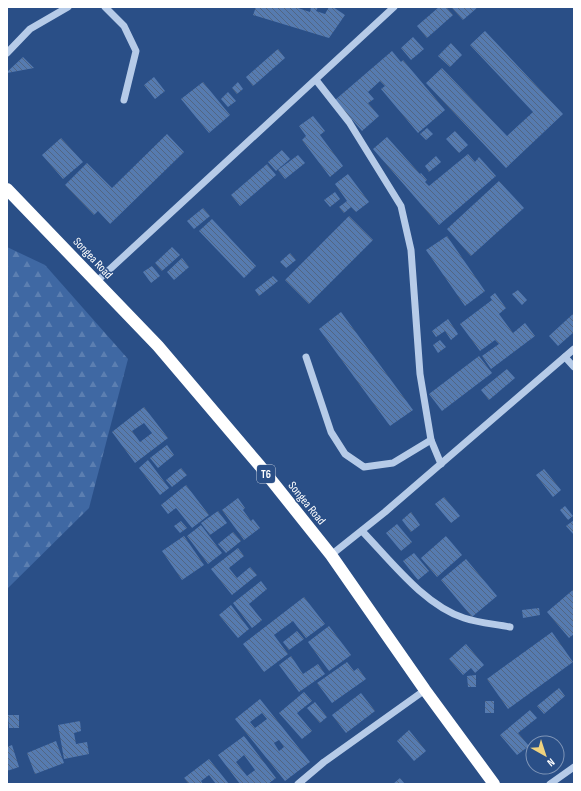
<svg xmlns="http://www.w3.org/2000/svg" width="581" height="791" font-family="'Sofia Sans Condensed',sans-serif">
<defs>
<pattern id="forest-firs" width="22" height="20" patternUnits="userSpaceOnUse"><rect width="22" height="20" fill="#3f68a3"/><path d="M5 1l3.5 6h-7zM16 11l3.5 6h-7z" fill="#5c7fb1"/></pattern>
<pattern id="building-back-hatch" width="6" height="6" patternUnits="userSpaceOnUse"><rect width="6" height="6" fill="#567bb0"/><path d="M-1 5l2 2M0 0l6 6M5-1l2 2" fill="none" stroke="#526683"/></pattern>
</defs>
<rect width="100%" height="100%" fill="#2a4f87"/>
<polygon fill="url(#forest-firs)" points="7,247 45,265 128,359 89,508 7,589"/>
<g fill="url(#building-back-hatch)" fill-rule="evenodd">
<polygon points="256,7 295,7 310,12 311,7 318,7 316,11 325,14 329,7 333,7 345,15 329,38 253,15"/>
<polygon points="439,7 446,7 453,15 427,38 417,26"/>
<polygon points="451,7 478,7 463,20"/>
<polygon points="485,31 563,114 506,168 426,83 442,68 507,136 533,112 470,45"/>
<polygon points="413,37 424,49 411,60 401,48"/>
<polygon points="451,43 462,55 450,67 438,56"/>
<polygon points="278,49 285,58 253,86 246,77"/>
<polygon points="392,51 401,62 403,60 445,110 418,133 381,89 385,86 380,81 368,92 374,99 368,103 379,116 362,131 335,100"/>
<polygon points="23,57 34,68 7,73 7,72"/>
<polygon points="154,77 165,91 155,99 144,85"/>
<polygon points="203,82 230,115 209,133 181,99"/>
<polygon points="238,82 243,89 237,94 232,88"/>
<polygon points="228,92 236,101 228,107 221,99"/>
<polygon points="313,116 325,131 320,135 343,166 330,177 302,140 306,136 299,126"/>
<polygon points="427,128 433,134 426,140 420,134"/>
<polygon points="455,131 468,145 459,153 446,139"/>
<polygon points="167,134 184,152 110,224 98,211 94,215 65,185 87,163 112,188"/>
<polygon points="387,137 420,174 421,173 427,180 425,182 429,186 468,154 475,162 479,157 496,176 439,225 373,149"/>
<polygon points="61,138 83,162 63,179 42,155"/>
<polygon points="282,150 290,159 276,171 268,162"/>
<polygon points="298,155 305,163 285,179 278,170"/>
<polygon points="436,156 441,162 429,172 425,166"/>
<polygon points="267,164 276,175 240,206 231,195"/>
<polygon points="348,174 369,202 356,212 351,207 344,213 339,207 347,201 335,184"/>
<polygon points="499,181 524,208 471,256 447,229"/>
<polygon points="335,192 340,199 330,207 324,200"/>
<polygon points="203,208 210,216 194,229 187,221"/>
<polygon points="349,216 373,240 309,304 285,280"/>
<polygon points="212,219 256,266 244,278 199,231"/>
<polygon points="447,236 485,291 465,306 426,250"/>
<polygon points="172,247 180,255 162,271 155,263"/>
<polygon points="290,253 296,260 286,268 280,262"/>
<polygon points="182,258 189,267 174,280 167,272"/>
<polygon points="152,266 160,276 151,283 143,272"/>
<polygon points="273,276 278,281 259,296 255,290"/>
<polygon points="518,290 527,300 522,305 512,294"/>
<polygon points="495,293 506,308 499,314 513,333 525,323 535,336 491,369 482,356 499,344 495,340 480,351 460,324 492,300 490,297"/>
<polygon points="341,312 413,410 390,426 319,329"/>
<polygon points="574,313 574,332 558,346 549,336"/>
<polygon points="448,319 458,334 451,340 445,331 436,337 432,331"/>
<polygon points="440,340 446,347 438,353 433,345"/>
<polygon points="479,356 492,373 442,411 429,394"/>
<polygon points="507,369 515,378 489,400 481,390"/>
<path d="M144 407 168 438 135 463 112 432ZM144 423 152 433 140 442 132 431Z"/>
<polygon points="167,445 174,455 158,468 150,458"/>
<polygon points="148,460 169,488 160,495 139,468"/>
<polygon points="181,468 187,475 172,487 166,480"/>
<polygon points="544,469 561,490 553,497 536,475"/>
<polygon points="186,485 209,515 192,528 176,508 168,514 161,505"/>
<polygon points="444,497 460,516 451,523 435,504"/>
<polygon points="238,498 245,508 243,510 251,521 253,519 260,528 244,540 222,510"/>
<polygon points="565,506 573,516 568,520 560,510"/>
<polygon points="218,511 227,523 210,535 201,523"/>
<polygon points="411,512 420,525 411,532 402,520"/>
<polygon points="574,520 574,535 566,526"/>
<polygon points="181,521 187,528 180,533 174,526"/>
<polygon points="397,524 412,542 401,551 386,533"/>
<polygon points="201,525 222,553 208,564 187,536"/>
<polygon points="233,532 241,541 226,553 218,544"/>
<polygon points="184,536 204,565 182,580 162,551"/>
<polygon points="446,536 462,555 437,577 421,558"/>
<polygon points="238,548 244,556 229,568 237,578 250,567 257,575 232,595 211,569"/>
<polygon points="414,553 429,571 418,580 403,561"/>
<polygon points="466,559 497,596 472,617 441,580"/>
<polygon points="261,581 267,589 249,604 262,620 252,628 233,603"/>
<polygon points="574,589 574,634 569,638 547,612"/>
<polygon points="304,597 325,624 306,638 293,621 274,635 288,654 264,672 243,644"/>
<polygon points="231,605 249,629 238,638 219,615"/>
<polygon points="539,608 540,615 523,618 522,610"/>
<polygon points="329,626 351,655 329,671 308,642"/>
<polygon points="297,631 304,639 289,650 283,642"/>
<polygon points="552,632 573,662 508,709 487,679"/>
<polygon points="466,644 484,665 475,673 471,668 463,675 449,659"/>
<polygon points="291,656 303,674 318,664 325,674 299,692 279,665"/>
<polygon points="347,662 354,671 358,668 366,679 332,703 317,683"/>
<polygon points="476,675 476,687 468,687 467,676"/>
<polygon points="559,688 565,696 544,714 537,706"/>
<polygon points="304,692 312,701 297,713 312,731 302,739 279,713"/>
<polygon points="361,693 375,711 346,733 332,715"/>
<path d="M260 699 310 762 285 781 235 719ZM262 713 267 719 255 728 250 722ZM279 740 284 747 279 751 274 743Z"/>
<rect x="485" y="701" width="9" height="12"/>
<polygon points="315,702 327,717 320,723 307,708"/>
<polygon points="530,710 537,718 518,733 529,746 517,755 500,735"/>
<polygon points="8,715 19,715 19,728 9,728"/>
<polygon points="80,721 81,731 74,733 76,744 87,742 89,754 64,759 58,725"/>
<polygon points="409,730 426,751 414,761 397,741"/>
<path d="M244 736 276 778 268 784H240L218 755ZM244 755 255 770 247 776 236 762Z"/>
<polygon points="56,741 64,763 35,774 27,753"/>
<polygon points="12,745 19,767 7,771 7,747"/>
<polygon points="209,759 229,784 216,784 209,775 201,781 203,784 189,784 184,778"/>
<polygon points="400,778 405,784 393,784"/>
</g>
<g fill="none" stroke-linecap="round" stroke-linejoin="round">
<g stroke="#b6cbe8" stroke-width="7">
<polyline points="105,7 124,26 136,51 124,100"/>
<polyline points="7,53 30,29 68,7"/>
<polyline points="316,80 349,122 401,206 411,250 420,374 431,440 441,464"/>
<polyline points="96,282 394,7"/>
<polyline points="306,357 331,432 345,454 364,467 393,463 431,440"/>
<polyline points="565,357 574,367"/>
<path d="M362 531C391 561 424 605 464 618 479 623 495 624 510 627"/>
<polyline points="331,555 385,512 574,349"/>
<polyline points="298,784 324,762 425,690"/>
<polyline points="550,784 574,767"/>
</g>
<polyline stroke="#fff" stroke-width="12" points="7,189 158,346 260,466 331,555 425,690 494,784"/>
</g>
<g text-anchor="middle" stroke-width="3" stroke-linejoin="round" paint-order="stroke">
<rect fill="#2a4f87" stroke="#bfcadb" stroke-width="1" x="257" y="465" width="18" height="18" rx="3"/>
<g font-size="11" font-weight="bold" fill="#fff">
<text x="266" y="478">T6</text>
</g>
<g font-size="12" fill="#fff" stroke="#2a4f87">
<text transform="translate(93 258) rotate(47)" y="4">Songea Road</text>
<text transform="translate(307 503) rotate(51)" y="4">Songea Road</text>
</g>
</g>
<rect width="581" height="791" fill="none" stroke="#ffffff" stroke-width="16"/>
<g transform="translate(545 755) rotate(141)"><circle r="19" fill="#2a4f87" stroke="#7f95b7"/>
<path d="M0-3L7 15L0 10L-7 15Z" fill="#efd27e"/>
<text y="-6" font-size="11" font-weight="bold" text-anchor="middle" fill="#ffffff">N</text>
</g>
</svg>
